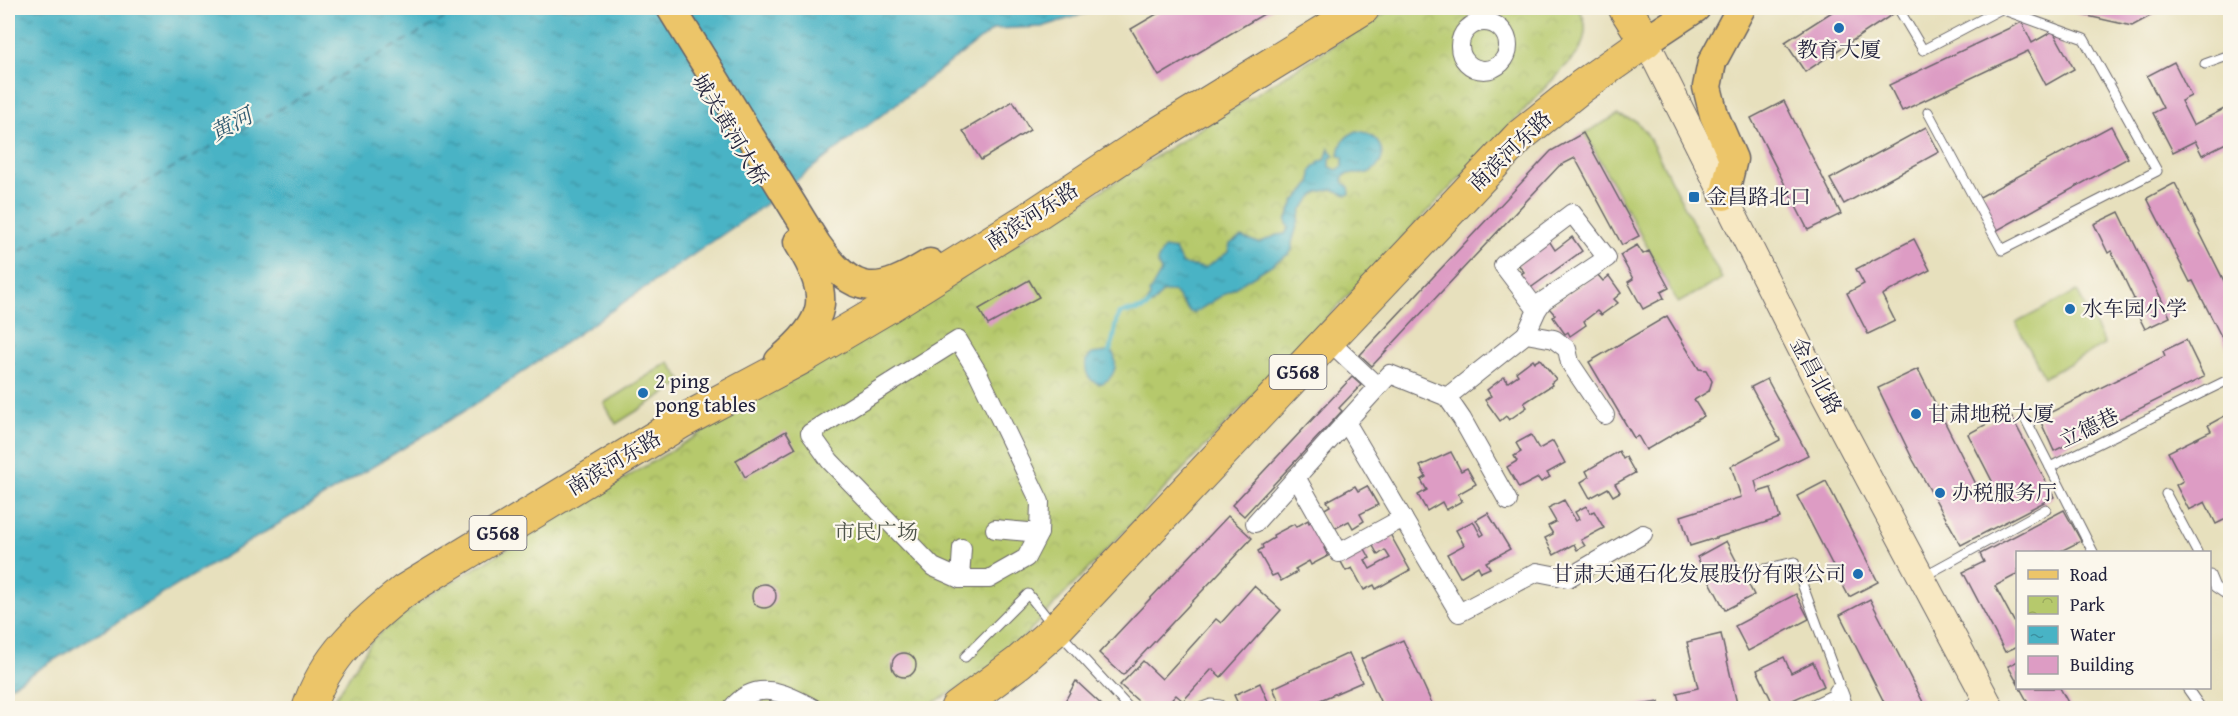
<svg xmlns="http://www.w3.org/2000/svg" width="2238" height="716" font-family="'Gentium Book Plus','Noto Serif SC',serif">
<defs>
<pattern id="park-crowns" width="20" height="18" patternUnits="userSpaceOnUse" patternTransform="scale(1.5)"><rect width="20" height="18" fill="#b6c96c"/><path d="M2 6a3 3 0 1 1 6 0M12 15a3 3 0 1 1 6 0" fill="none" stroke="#9cac5e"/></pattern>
<pattern id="water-ripples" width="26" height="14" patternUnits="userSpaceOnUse" patternTransform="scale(1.5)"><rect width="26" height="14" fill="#48b3c5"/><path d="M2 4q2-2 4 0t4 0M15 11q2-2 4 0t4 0" fill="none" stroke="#3c91a1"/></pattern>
</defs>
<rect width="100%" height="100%" fill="#fbf7ec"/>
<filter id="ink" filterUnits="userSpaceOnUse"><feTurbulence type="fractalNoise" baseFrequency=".0167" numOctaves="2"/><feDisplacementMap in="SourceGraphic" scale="12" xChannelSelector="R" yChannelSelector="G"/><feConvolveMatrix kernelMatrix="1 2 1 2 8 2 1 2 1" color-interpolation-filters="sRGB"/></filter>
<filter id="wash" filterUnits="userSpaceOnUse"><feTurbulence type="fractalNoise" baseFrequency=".008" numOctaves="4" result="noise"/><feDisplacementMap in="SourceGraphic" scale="24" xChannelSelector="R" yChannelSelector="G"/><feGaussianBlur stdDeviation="1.35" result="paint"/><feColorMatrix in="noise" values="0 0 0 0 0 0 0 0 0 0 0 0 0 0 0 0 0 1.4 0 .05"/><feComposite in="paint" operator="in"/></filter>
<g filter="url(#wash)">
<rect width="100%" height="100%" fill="#e7e0bd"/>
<g fill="#b6c96c" stroke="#6c7654" stroke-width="1.5">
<polygon points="1617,115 1636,121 1647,134 1722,279 1678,303 1585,133"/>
<polygon points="2077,291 2105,345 2044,377 2016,323"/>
<polygon points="669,362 683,382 616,424 604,403"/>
</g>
<path fill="url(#park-crowns)" stroke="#6c7654" stroke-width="1.5" d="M1393 8H1578C1589 23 1586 35 1579 52L1021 640 978 678 924 708H329L373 639 423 599 987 262Z"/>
<g fill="url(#water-ripples)" stroke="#356a80" stroke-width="1.5">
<polygon points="8,8 1102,8 1042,27 994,29 751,215 471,407 8,688"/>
<path d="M1357 131C1380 133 1393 160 1370 172 1362 176 1354 173 1346 174L1342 178 1344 183 1349 187 1350 194 1346 195 1332 189 1319 192 1313 196 1302 209 1292 243V250L1289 254 1194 313 1190 312 1173 291 1162 293 1152 305H1147L1150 296 1149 293 1161 272 1157 262 1164 248 1175 250 1182 264 1205 268 1228 252 1230 244 1241 237 1259 243 1277 235 1285 234 1289 228 1286 221 1294 202 1311 183V171L1320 161 1325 160 1329 148 1334 156 1330 158V167L1337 170 1343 166V157L1339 156C1340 142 1345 136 1357 131Z"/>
<path d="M1107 352 1113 353C1119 366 1113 381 1099 384 1087 380 1085 372 1086 360L1092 354Z"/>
</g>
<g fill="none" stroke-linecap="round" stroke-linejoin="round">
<path stroke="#48b3c5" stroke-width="5" d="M1109 352C1115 340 1114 327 1119 314 1128 309 1139 313 1148 306"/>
<polyline stroke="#315c72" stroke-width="1.5" stroke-dasharray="8 6" stroke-linecap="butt" points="8,258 464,8"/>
</g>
<g id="blocks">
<g fill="#dd9cc4">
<polygon points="1167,8 1274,8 1159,76 1131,29"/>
<polygon points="1838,8 1889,8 1893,14 1805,72 1785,42"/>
<polygon points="2052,8 2165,8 2132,26"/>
<polygon points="2022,22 2032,43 2053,31 2074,69 2046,85 2028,51 1902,111 1889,85"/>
<polygon points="2174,62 2191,96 2181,101 2193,125 2230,106 2226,98 2230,95 2230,141 2202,155 2195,141 2173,152 2153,113 2163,108 2147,76"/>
<polygon points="1013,101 1030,130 981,160 963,131"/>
<polygon points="1784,101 1841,214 1808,230 1751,118"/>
<polygon points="2111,126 2128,158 1994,232 1976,199"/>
<polygon points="1926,127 1939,152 1844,204 1830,179"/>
<polygon points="1583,133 1639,236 1622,245 1575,158 1559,166 1372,366 1360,355 1551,151"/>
<polygon points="2175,183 2230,293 2230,354 2193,281 2190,282 2147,198"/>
<polygon points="2119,212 2170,317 2145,329 2131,301 2134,299 2111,251 2108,253 2094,224"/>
<polygon points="1572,237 1582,251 1529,289 1519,275 1524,272 1518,264 1548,239 1555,250"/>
<polygon points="1914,239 1930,270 1882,295 1895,321 1868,334 1847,293 1864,284 1856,269"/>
<polygon points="1637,245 1643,254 1649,251 1669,288 1661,292 1664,298 1643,309 1628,282 1633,279 1620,255"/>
<polygon points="1597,274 1603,281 1609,276 1621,293 1614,299 1618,303 1601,315 1597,311 1584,321 1586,325 1570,336 1568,332 1565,334 1553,317 1555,315 1549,308"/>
<polygon points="1029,280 1039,297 988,325 979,309"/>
<polygon points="1667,316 1699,369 1706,370 1712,381 1709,391 1694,400 1704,416 1646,450 1638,436 1634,438 1589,362"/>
<polygon points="2186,340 2204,377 2054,451 2039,418 2165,356 2163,351"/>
<polygon points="1533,359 1535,362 1540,359 1556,379 1551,383 1552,385 1524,403 1527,407 1509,420 1506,416 1500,421 1485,400 1491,396 1487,390 1504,377 1508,382 1518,375 1516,372"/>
<polygon points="1918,369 1978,488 1992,481 1968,434 2009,412 2054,497 1961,545 1913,460 1878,388"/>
<polygon points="1352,377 1361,385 1339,408 1342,411 1244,516 1232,505"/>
<polygon points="1767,379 1808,455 1755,481 1758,492 1771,488 1780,518 1690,546 1681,516 1741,497 1731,466 1780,440 1751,387"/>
<polygon points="2230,413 2230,517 2216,524 2205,502 2189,510 2176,485 2183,481 2168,452 2211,431 2208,425"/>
<polygon points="786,431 796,448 745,477 736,460"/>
<polygon points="1531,435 1539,449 1553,441 1565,463 1547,473 1550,477 1541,482 1538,478 1519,488 1507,467 1517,461 1514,456 1521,452 1516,443"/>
<polygon points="1619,451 1623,459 1626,457 1635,473 1615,484 1620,492 1613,496 1608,488 1590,498 1581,482 1589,477 1586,471"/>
<polygon points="1451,452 1461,471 1467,468 1476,484 1458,494 1462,501 1446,510 1442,502 1427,511 1418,495 1427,490 1421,480 1426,477 1420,466"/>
<polygon points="1826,481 1878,582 1849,597 1797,496"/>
<polygon points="1355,486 1358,491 1367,486 1378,505 1360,514 1364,521 1353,528 1349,521 1332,530 1321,511 1330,506 1327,501"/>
<polygon points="1564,500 1576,521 1579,519 1575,512 1586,506 1590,513 1594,511 1604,528 1581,540 1585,546 1577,550 1574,544 1554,555 1545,538 1553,534 1548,526 1556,522 1548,508"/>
<polygon points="2064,510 2081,541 2059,552 2018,552 2018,574 1995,586 2018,629 2018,646 2005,652 1963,572 1984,562 1980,554"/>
<polygon points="1488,513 1510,549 1486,562 1490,568 1481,572 1478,566 1460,577 1447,554 1464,545 1456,530 1473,521 1481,536 1484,534 1476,520"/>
<polygon points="1228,516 1252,538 1123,675 1099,653"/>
<polygon points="1308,520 1309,523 1315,520 1329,545 1324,548 1328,556 1311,565 1309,561 1295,569 1297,572 1281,581 1277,574 1272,576 1258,551 1263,548 1262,545 1274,538 1273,535 1294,524 1296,527"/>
<polygon points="1390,534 1410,570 1376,589 1374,585 1364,590 1352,568 1346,571 1340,560 1364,547 1370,558 1365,560 1370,569 1390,558 1385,550 1378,555 1372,544"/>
<polygon points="1726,541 1754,595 1725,610 1697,557"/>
<circle cx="764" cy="596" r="12"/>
<polygon points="1254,586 1281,610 1221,677 1212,669 1183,701 1176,695 1164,708 1146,708 1120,685 1143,661 1162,679 1216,619 1221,623"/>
<polygon points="1796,594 1809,619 1748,651 1735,626"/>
<polygon points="1870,599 1926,708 1887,708 1840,615"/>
<polygon points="1721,634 1738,708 1681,708 1677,693 1698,688 1687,642"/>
<polygon points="1403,640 1434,708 1383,708 1361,659"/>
<polygon points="1349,653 1362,682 1302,708 1282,708 1273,688"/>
<circle cx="904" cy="665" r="12"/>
<polygon points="1784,657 1791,673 1813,662 1824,686 1775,708 1757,670"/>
<polygon points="2018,661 2018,684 2008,666"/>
<polygon points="1076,681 1105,708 1058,708 1065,701"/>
<polygon points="1260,683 1271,708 1240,708 1234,695"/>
<polygon points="2020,688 2060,688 2071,708 2031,708"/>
<polygon points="1659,702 1660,708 1626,708 1626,707"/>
</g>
</g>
</g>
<g filter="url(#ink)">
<use href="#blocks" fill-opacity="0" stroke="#676468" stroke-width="1.5"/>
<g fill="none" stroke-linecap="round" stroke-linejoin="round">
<g stroke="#676468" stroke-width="11">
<g id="lane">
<polyline points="1898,8 1923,50 2001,9 2084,39 2157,171 2002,250 1928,112"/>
<polyline points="2205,64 2230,55"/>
<polyline points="2026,420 2050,467"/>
<polyline points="2166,494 2197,552"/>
<polyline points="2093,552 2050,467 2230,379"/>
<polyline points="1749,573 1794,562 1839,684 1838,692 1805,708"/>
<polyline points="2210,575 2215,587 2230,597"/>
<polyline points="1924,576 2046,509"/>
<polyline points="965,657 1028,594 1056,629 1129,708"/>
<polyline points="2187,688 2201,708"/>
<polyline points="1200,708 1211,704 1220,705 1222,708"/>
<polyline points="1963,708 1982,698"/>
</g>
</g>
<g stroke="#676468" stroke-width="20">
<g id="street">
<circle cx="1484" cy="46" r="24"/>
<polyline points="1526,334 1537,310 1543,301 1607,258 1572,213 1503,265 1537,310"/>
<polygon points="958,340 978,373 1040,502 1039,533 1026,558 989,579 960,579 933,567 830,461 810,433"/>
<polyline points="1328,340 1378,387 1346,422 1459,613 1537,572 1568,578 1643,534"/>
<polyline points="1378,387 1390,374 1447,397 1526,334 1554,339 1567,349 1570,363 1605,415"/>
<polyline points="1447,397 1462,419 1508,501"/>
<polyline points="1296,477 1339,553 1403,518"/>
<polyline points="1255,523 1346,422"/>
<polyline points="995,529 1039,533"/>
<polyline points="960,579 962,548"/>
<polyline points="1838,692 1844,708"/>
<path d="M732 708C756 678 786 693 813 708"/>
</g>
</g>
<g stroke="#676468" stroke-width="28">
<polyline id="secondary" points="1646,41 1819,385 1991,708"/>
</g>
<g stroke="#676468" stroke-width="31">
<g id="primary">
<path d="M671 8 817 245C855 298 878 295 930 263"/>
<polyline points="1646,41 1696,8"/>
<polyline points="1724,196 1733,159 1714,115 1707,87 1712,62 1741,8"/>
<path d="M779 361C828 319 832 298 798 242"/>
</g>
</g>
<g stroke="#676468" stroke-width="35">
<g id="highway">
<path d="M309 708C324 659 364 622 404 591L681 422 801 358 889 306 1028 219 1140 145 1363 8"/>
<polyline points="957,708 1019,662 1056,629 1520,136 1582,86 1646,41 1625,8"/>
</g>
</g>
<use href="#lane" stroke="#fff" stroke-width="9"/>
<use href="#street" stroke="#fff" stroke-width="18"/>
<use href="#secondary" stroke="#f7e8c3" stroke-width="26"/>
<use href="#primary" stroke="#ecc569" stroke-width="28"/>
<use href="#highway" stroke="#ecc569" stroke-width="33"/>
</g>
</g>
<g fill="#1f6fb2" stroke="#fbf7ec" stroke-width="2">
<circle cx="1839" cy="28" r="6"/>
<rect x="1688" y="191" width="12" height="12" rx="3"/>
<circle cx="2070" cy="309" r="6"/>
<circle cx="643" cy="393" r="6"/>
<circle cx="1916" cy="414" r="6"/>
<circle cx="1940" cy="493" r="6"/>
<circle cx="1858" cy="574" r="6"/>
</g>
<g text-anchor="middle" stroke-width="4.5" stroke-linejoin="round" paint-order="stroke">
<g fill="#fbf7ec" stroke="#636270" stroke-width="1.5">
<rect x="1269.5" y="355" width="57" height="34" rx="4.5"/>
<rect x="469.5" y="516" width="57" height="34" rx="4.5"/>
</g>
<g font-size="20" font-weight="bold" fill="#22223b">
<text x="1298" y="379">G568</text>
<text x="498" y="540">G568</text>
</g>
<g font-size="21" fill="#22223b" stroke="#fbf7ec" text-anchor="start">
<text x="1839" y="57" text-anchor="middle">教育大厦</text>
<text x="1706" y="204">金昌路北口</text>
<text x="2082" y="316">水车园小学</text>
<text x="655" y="388">2 ping<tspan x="655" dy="24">pong tables</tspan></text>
<text x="1928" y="421">甘肃地税大厦</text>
<text x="1952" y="500">办税服务厅</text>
<text x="1846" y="581" text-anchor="end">甘肃天通石化发展股份有限公司</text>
</g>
<g font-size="21" fill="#22223b" stroke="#fbf7ec">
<text transform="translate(730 130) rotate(59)" y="7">城关黄河大桥</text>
<text transform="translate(1510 151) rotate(-44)" y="7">南滨河东路</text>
<text transform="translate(1032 216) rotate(-33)" y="7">南滨河东路</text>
<text transform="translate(1816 376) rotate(62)" y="7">金昌北路</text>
<text transform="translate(2089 428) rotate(-26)" y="7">立德巷</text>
<text transform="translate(614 463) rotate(-31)" y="7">南滨河东路</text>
</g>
<g font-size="21" fill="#4e544a" stroke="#fbf7ec">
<text x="876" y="539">市民广场</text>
</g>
<g font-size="22" font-style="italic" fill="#315c72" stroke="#fbf7ec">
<text transform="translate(231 124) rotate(-28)" y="8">黄河</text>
</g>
</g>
<rect width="2238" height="716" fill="none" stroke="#fbf7ec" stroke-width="30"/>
<rect x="2016" y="551" width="195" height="138" fill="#fbf7ec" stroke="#a4a2a5" stroke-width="1.5"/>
<rect x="2028" y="570" width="30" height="9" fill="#ecc569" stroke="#a4a2a5" stroke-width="1.5"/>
<text x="2070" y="581" font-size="18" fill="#22223b">Road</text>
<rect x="2028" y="596" width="30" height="18" fill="url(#park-crowns)" stroke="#a4a2a5" stroke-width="1.5"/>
<text x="2070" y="611" font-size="18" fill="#22223b">Park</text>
<rect x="2028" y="626" width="30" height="18" fill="url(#water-ripples)" stroke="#a4a2a5" stroke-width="1.5"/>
<text x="2070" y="641" font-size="18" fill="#22223b">Water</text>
<rect x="2028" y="656" width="30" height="18" fill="#dd9cc4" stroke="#a4a2a5" stroke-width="1.5"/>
<text x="2070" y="671" font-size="18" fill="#22223b">Building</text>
</svg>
